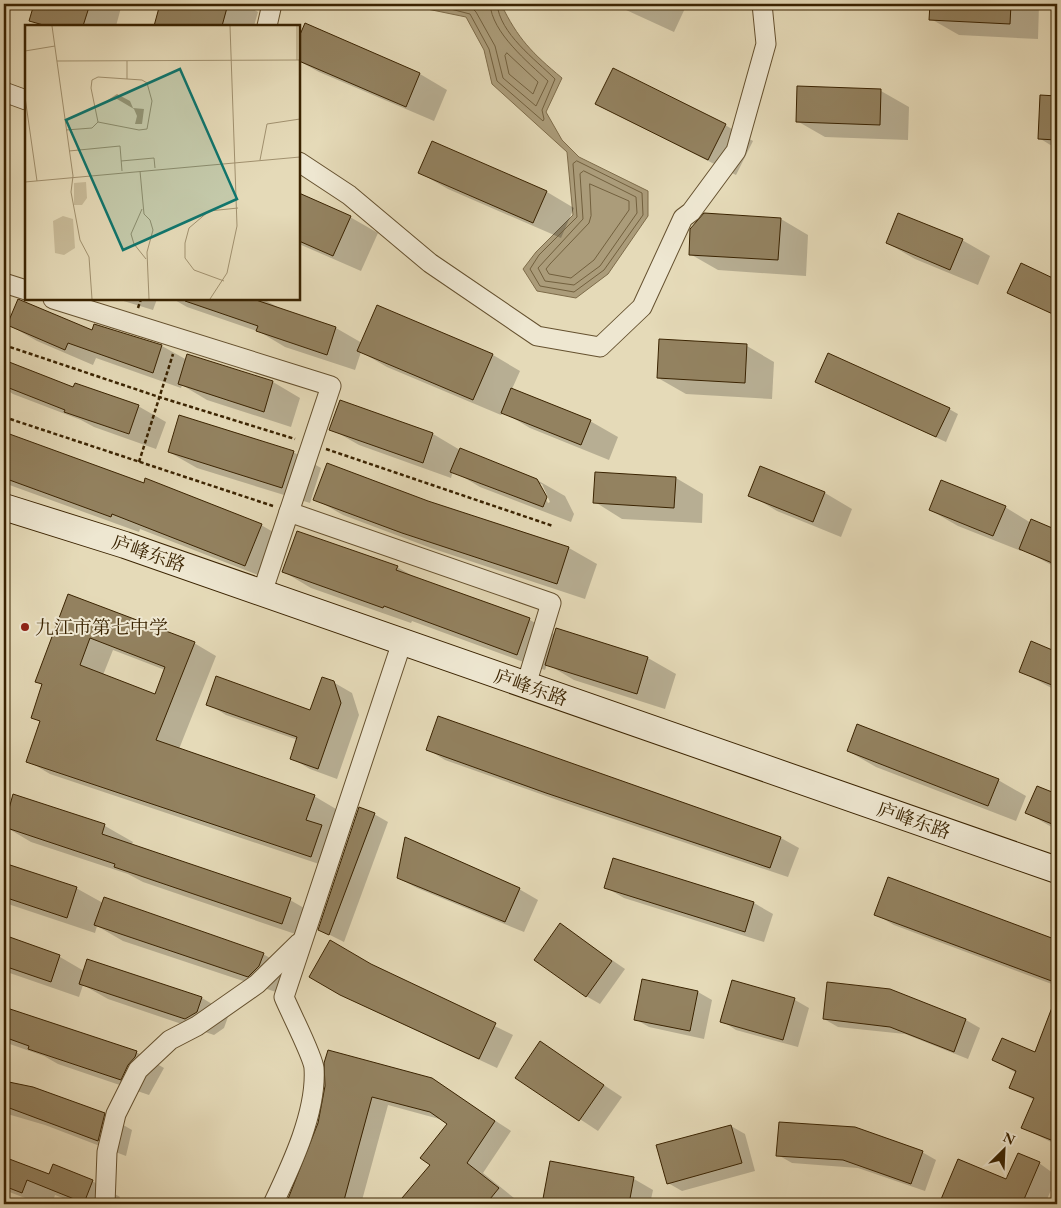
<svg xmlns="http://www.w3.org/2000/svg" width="1061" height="1208" font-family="'EB Garamond','Noto Serif SC',serif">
<rect width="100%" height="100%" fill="#e5dab8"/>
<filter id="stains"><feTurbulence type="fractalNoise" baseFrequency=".004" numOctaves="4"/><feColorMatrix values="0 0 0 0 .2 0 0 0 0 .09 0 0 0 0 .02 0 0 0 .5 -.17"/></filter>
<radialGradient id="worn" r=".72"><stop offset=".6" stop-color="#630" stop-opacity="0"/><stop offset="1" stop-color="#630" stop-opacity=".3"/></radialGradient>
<path fill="#ab9c7a" stroke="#7e6c4a" d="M403 4H501C518 39 532 53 562 78L546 112 562 140 579 157 648 191V216L608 274 576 298 537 291 523 269 536 252 573 215 567 152 492 84 484 50 466 17Z"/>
<g fill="#0003" fill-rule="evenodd">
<polygon points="36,4 122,4 116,26 41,26 31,20"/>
<polygon points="161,4 244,4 258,12 254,26 155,26"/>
<polygon points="613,4 687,4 674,32"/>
<polygon points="932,4 1039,4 1038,39 959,35 931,19"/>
<polygon points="305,25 420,74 447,90 434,121 319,72 299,61 299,40"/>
<polygon points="798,87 881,91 909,107 908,140 825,137 797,121"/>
<polygon points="1041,97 1057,98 1057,149 1039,138"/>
<polygon points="596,104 725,125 753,141 736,175"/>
<polygon points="433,143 547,192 574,208 561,238 448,189 420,173"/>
<polygon points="299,194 350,217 378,233 361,271 299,244"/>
<polygon points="781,219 808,235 806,276 718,270 690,254"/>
<polygon points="962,240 990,256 978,285 915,259 887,243"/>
<polygon points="117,299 157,299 153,310"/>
<polygon points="173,299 263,299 283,310 336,328 362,343 493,355 520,371 512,389 590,421 618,437 609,460 530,428 503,412 501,415 387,367 361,352 355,370 285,347 260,332 187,307"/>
<polygon points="9,325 93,332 95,325 162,346 187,360 188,355 273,382 300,398 291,427 207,400 182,385 181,388 96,358 93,365 37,341"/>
<polygon points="747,346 774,362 772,399 686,394 658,378"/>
<polygon points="4,361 74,388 138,406 166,422 156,449 94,427 81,420 13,394 4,388"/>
<polygon points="816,382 949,409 958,414 946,442"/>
<path d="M331 429 433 434 460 450 537 480 565 496 574 514 571 522 480 487 453 471 451 478 359 445ZM539 484H542L550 502 548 503Z"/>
<polygon points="4,433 261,525 289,541 273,581 140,529 139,532 4,483"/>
<polygon points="169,452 293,452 321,468 310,503 197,468"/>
<polygon points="761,467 825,493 852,509 841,537 777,511 750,495"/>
<polygon points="676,478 703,494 702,523 622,519 595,502"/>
<polygon points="315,499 428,502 569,548 597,564 585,599 431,548 343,515"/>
<polygon points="1005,507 1031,523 1032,521 1057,531 1057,568 1022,549 1021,551 958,526 930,510"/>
<polygon points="397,567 418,579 530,620 556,635 557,630 648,658 676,674 665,709 574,680 547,664 545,670 412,621 411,623 311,588 284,572"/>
<path d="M69 595 194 643 216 656 179 749 314 796 336 809 329 830 343 839 334 869 50 774 28 761 41 722 32 717 43 685 36 681ZM113 650 165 670 156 695 103 675Z"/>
<polygon points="1032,643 1057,653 1057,691 1020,671"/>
<polygon points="333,682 352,693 359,715 337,779 310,769 291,758 298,740 226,715 208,704 311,712"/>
<polygon points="427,749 781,838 799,848 788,877 566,803 445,760"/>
<polygon points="848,751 998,780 1026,796 1016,821 876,767"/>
<polygon points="1037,787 1057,796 1057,830 1027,813"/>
<polygon points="14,796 105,826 133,842 131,846 290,900 318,916 310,939 143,882 128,874 31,842 4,826"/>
<polygon points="374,814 388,822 344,942 320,930"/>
<polygon points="614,860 754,903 773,914 764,942 624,898 605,887"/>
<polygon points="4,864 76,888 103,903 263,954 291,970 276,992 123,941 97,926 95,933 11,905 4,901"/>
<polygon points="398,878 519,889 538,900 524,932 417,888"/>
<polygon points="888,879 1057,942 1057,986 894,925 875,914"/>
<polygon points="561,925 625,969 600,1004 586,996"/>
<polygon points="4,937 60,957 84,971 202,998 229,1014 224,1028 214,1035 108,999 83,985 79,997 4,971"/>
<polygon points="372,966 513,1035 497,1068 359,1004 310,977"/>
<polygon points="733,982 795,1000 809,1008 798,1047 736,1030 722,1021"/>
<polygon points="890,991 966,1020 980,1028 968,1059 905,1034 838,1027 824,1019"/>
<polygon points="698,992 712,1000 704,1039 649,1027 635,1019"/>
<polygon points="1057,998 1057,1145 1023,1128 1034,1100 1010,1087 1016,1073 994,1060 1035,1053"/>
<polygon points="4,1008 136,1052 164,1068 149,1095 58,1064 44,1056 4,1042"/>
<polygon points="540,1043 622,1097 598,1131 516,1077"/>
<polygon points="431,1079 511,1131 483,1173 514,1198 510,1204 407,1204 431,1165 449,1124 443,1120 388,1105 361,1204 288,1204 319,1123 326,1087"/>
<polygon points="4,1081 33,1088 104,1114 132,1130 126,1156 45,1125 4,1113"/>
<polygon points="731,1126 745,1134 755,1171 682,1191 668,1183"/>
<polygon points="922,1152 936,1160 925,1191 858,1168 792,1163 778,1155"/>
<polygon points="4,1158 50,1176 92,1181 120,1197 117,1204 78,1204 55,1195 52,1204 41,1204 4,1190"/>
<polygon points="959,1161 1006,1181 1039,1163 1057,1176 1045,1204 940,1204"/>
<polygon points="551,1163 634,1179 653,1190 650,1204 543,1204"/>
</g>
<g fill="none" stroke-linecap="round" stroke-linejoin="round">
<g stroke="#72603e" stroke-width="1">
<path d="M431 4 470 14 489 49 497 81 543 121 544 119 542 110 555 79C535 59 500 34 497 4"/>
<path d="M459 4 471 7 476 12 495 46 503 78 536 106 548 81C528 62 492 33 490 4"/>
<polygon points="507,53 538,82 533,94 509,74 505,56"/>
<polygon points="577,161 642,193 643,215 604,270 574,292 540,286 530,269 539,255 577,217 573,164"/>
<polygon points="584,171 636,197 637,213 600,266 574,285 545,281 538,268 583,219 580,174"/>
<polygon points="590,184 629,201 629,210 594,260 571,278 549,274 546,269 550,264 589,223 591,216"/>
</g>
</g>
<g fill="#938260" stroke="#3a2301" fill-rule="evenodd">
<polygon points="34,4 90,4 83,26 47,26 29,21"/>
<polygon points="160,4 228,4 222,26 154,26"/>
<polygon points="930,4 1011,4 1010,24 929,20"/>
<polygon points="305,23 420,73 406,107 299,61 299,37"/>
<polygon points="613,68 726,124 708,160 595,104"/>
<polygon points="797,86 881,89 880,125 796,122"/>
<polygon points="1040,95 1057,96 1057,140 1038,139"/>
<polygon points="432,141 547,191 533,223 418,173"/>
<polygon points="299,193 351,216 333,256 299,241"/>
<polygon points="704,213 781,218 778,260 689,255 690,229"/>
<polygon points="898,213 963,239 950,270 886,243"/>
<polygon points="1021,263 1057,280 1057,316 1007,293"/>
<polygon points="18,299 92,330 94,324 162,345 153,373 68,343 65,350 7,325"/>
<polygon points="185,299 253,299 336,327 327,355 256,331 258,326 185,301"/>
<polygon points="377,305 493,354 473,400 357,351"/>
<polygon points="659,339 747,344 745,383 657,378"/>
<polygon points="828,353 950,408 936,437 815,382"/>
<polygon points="187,354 273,381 264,412 178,384"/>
<polygon points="4,360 73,387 75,383 139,405 129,434 64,412 65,410 4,386"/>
<polygon points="511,388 591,420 581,445 501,413"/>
<polygon points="340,400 433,433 423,463 329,430"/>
<polygon points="179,415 294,451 282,488 168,452"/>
<polygon points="4,432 144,483 145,478 262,524 245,566 112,514 111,517 4,478"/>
<polygon points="460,448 537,479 547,497 543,507 450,472"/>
<polygon points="327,463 428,501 569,547 557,584 402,533 313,500"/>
<polygon points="760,466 825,492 813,522 748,496"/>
<polygon points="595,472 676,477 674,508 593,503"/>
<polygon points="941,480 1006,506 993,536 929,510"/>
<polygon points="1031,519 1057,530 1057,565 1019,549"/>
<polygon points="297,531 398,566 396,570 530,618 517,655 384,606 383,608 282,572"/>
<path d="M68 594 195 642 156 740 315 795 306 820 322 825 311 857 26 762 40 721 31 718 42 684 35 682ZM90 638 165 667 155 694 80 665Z"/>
<polygon points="556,628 648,657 637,694 545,665"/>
<polygon points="1031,641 1057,652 1057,687 1019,672"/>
<polygon points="216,676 310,710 322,677 334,681 341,703 318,769 290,759 297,737 206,705"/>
<polygon points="438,716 781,837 770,868 546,793 426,750"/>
<polygon points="857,724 999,779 988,806 847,751"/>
<polygon points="1037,786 1057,794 1057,826 1025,813"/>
<polygon points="13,794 105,824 102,834 291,898 282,924 114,867 115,864 4,827"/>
<polygon points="359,807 375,813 329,935 318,930"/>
<polygon points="405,837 520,888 505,922 397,878"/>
<polygon points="613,858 754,902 745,932 604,888"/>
<polygon points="4,863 77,887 67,918 4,897"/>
<polygon points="888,877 1057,940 1057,983 874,915"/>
<polygon points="104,897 264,953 259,966 248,977 94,925"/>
<polygon points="560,923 612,961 586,997 534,960"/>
<polygon points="4,935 60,955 51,982 4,966"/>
<polygon points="330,940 371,964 496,1023 479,1059 340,995 309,977"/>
<polygon points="87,959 202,997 197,1012 185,1019 79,984"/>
<polygon points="642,979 698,991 690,1031 634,1020"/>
<polygon points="732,980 795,998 783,1040 720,1022"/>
<polygon points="827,982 890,989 966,1019 954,1052 890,1027 823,1019"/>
<polygon points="1056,997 1057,1126 1051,1140 1021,1128 1034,1098 1009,1088 1016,1071 992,1060 1002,1038 1035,1052"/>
<polygon points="4,1007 137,1051 135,1057 128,1065 121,1080 28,1049 29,1046 4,1037"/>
<polygon points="540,1041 604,1085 579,1121 515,1078"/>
<polygon points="328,1050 432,1078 495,1121 467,1163 499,1188 486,1204 409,1204 402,1198 430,1165 420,1158 447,1124 430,1112 372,1097 343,1204 286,1204 318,1123 325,1086 324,1063"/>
<polygon points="4,1081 33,1087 105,1113 98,1141 4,1106"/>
<polygon points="779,1122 855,1127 923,1151 911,1184 843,1160 776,1156"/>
<polygon points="731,1125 742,1163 667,1184 656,1145"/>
<polygon points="1018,1153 1040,1162 1022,1204 939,1204 958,1159 1006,1179"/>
<polygon points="4,1157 49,1174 53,1164 93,1180 84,1203 27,1180 22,1193 4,1186"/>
<polygon points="550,1161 634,1177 629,1204 542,1204"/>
</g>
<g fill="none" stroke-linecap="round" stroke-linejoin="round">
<g stroke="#65512f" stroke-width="21">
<g id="minor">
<polyline points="267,26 272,4"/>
<polyline points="4,92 26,100"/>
<polyline points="299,162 349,195 430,263 537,336 600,347 642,307 683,218 691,212 736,151 766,44 762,4"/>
<polyline points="4,283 26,290"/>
<polyline points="53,299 331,386 262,593"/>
<polyline points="289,512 551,603 526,685"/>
<polyline points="105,1204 107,1152 116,1114 138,1070 170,1040 197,1026 257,984 299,943"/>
<path d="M273 1204C291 1166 317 1112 314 1068 313 1056 290 1012 284 997L402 642"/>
</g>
</g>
<g stroke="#3a2301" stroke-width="28">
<polyline id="secondary" points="4,507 125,545 1057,870"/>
</g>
<g stroke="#3a2301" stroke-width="2.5" stroke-dasharray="4 2.5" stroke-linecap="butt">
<polyline points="4,308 6,301"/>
<polyline points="138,308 141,299"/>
<polyline points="4,345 159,397 295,439"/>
<polyline points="4,417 273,506"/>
<polyline points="326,449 553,526"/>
<polyline points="139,462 173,354"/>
</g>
<use href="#minor" stroke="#eee7d1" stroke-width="19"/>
<use href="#secondary" stroke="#eee7d1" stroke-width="26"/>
</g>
<circle fill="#8f2418" stroke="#eee7d1" stroke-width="2" cx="25" cy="627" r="5"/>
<g text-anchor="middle" stroke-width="4" stroke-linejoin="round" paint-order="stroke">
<g font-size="19" fill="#3a2301" stroke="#eee7d1">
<text transform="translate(149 553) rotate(19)" y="7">庐峰东路</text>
<text transform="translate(531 687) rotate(19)" y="7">庐峰东路</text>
<text transform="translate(914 820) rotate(19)" y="7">庐峰东路</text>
</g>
<g font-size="19" fill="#3a2301" stroke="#eee7d1" text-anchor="start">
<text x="35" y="634">九江市第七中学</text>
</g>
</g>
<g transform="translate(25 25)">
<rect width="275" height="275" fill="#e5dab8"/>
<path d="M61 157 62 173 57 180H49V158ZM38 191 48 194 50 223 39 230 30 228 28 196Z" fill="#c8bb99"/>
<path d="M92 69 105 76 108 83 119 84 117 99H110L112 91 109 84 92 74 80 77Z" fill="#ab9c7a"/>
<path fill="none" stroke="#a1916f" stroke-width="1" d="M27 1 48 151 46 167 55 215 64 232 67 274M272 1V35M275 1V25M0 26 30 21M32 36 275 35M102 36V54M0 72 12 156M41 105 67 103 73 97 66 63 67 55 73 52 117 55 122 58 127 76 122 104 114 105 73 97M44 126 95 121 97 146M235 135 242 99 275 94M96 136 129 133 130 143M115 146 119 189 125 195 128 205 122 227 124 274M0 157 275 132M117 184 106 209 109 219 121 234M199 256 169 245 160 233V218L164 203 184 186 213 183M185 274 202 248 212 201 205 1"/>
<path fill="#0f766e" fill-opacity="0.15" stroke="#0f766e" stroke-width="2.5" d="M155 44 212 174 98 225 41 95Z"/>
<rect width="275" height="275" fill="none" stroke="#3a2301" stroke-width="2.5"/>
</g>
<rect width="1061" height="1208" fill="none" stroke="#e5dab8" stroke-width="20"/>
<rect x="5" y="5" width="1051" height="1198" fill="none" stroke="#3a2301" stroke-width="2.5"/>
<rect x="10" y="10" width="1041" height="1188" fill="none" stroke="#3a2301"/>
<g transform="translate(1004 1150) rotate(24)" stroke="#eee7d1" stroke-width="4" paint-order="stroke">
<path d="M0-4L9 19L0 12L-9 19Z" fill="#3a2301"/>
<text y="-8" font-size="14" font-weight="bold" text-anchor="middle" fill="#3a2301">N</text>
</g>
<rect width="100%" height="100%" filter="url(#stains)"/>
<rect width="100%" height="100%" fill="url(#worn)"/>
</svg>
